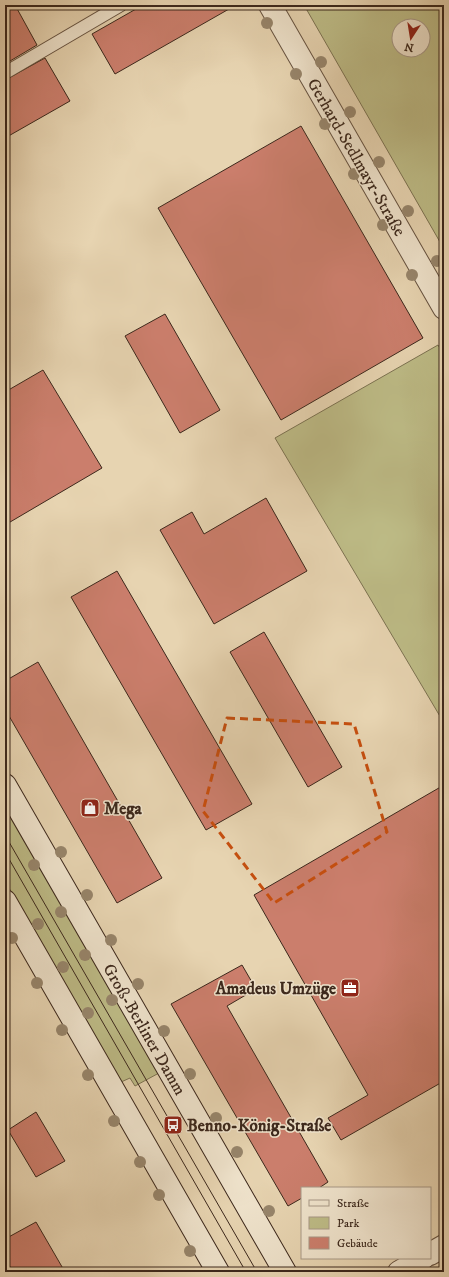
<svg xmlns="http://www.w3.org/2000/svg" width="449" height="1277" font-family="'IM FELL DW Pica',serif">
<rect width="100%" height="100%" fill="#e7d4b1"/>
<filter id="stains"><feTurbulence type="fractalNoise" baseFrequency=".005" numOctaves="4"/><feColorMatrix values="0 0 0 0 .2 0 0 0 0 .09 0 0 0 0 .02 0 0 0 .5 -.17"/></filter>
<radialGradient id="worn" r=".72"><stop offset=".6" stop-color="#630" stop-opacity="0"/><stop offset="1" stop-color="#630" stop-opacity=".3"/></radialGradient>
<g fill="#bdbb86" stroke="#7c7251" fill-rule="evenodd">
<path d="M304 5H444V249ZM399 26H423V50H399Z"/>
<polygon points="438,345 444,355 444,723 275,438"/>
<polygon points="5,806 159,1073 135,1086 130,1078 121,1082 5,881"/>
</g>
<g fill="#cb7e6c" stroke="#3c281c">
<polygon points="5,5 15,5 37,45 5,64"/>
<polygon points="143,5 236,5 115,74 92,34"/>
<polygon points="45,58 70,101 5,138 5,80"/>
<polygon points="301,126 423,338 281,420 158,208"/>
<polygon points="165,314 220,410 180,433 125,336"/>
<polygon points="43,370 102,468 5,525 5,392"/>
<polygon points="266,498 307,571 214,624 160,530 192,512 204,534"/>
<polygon points="117,571 252,804 206,830 71,597"/>
<polygon points="264,632 342,767 308,787 230,652"/>
<polygon points="38,662 162,878 117,903 5,709 5,681"/>
<polygon points="444,785 444,1081 341,1140 328,1118 368,1095 254,895"/>
<polygon points="242,965 256,989 227,1006 328,1182 319,1188 302,1188 302,1198 288,1206 171,1004"/>
<polygon points="36,1112 65,1161 36,1177 8,1130"/>
<polygon points="36,1222 65,1272 13,1272 5,1258 5,1239"/>
</g>
<g fill="none" stroke-linecap="round" stroke-linejoin="round">
<g stroke="#675341" stroke-width="14">
<polyline id="lane" points="5,73 121,5"/>
</g>
<g stroke="#675341" stroke-width="24">
<g id="street">
<polyline points="270,5 444,308"/>
<polyline points="430,1254 444,1246"/>
<polyline points="399,1272 423,1258"/>
</g>
</g>
<g stroke="#3c281c" stroke-width="24">
<g id="secondary">
<polyline points="5,785 285,1272"/>
<polyline points="5,901 218,1272"/>
</g>
</g>
<use href="#lane" stroke="#efe3cc" stroke-width="12"/>
<use href="#street" stroke="#efe3cc" stroke-width="22"/>
<use href="#secondary" stroke="#efe3cc" stroke-width="22"/>
<g stroke="#3c281c" stroke-width="1">
<polyline points="5,835 257,1272"/>
<polyline points="5,852 246,1272"/>
</g>
</g>
<g fill="#97856b">
<circle cx="267" cy="23" r="6"/>
<circle cx="321" cy="62" r="6"/>
<circle cx="296" cy="74" r="6"/>
<circle cx="350" cy="112" r="6"/>
<circle cx="325" cy="124" r="6"/>
<circle cx="379" cy="162" r="6"/>
<circle cx="354" cy="174" r="6"/>
<circle cx="408" cy="211" r="6"/>
<circle cx="383" cy="225" r="6"/>
<circle cx="437" cy="261" r="6"/>
<circle cx="412" cy="275" r="6"/>
<circle cx="61" cy="852" r="6"/>
<circle cx="34" cy="865" r="6"/>
<circle cx="87" cy="895" r="6"/>
<circle cx="61" cy="912" r="6"/>
<circle cx="38" cy="924" r="6"/>
<circle cx="12" cy="938" r="6"/>
<circle cx="111" cy="940" r="6"/>
<circle cx="85" cy="955" r="6"/>
<circle cx="63" cy="967" r="6"/>
<circle cx="37" cy="983" r="6"/>
<circle cx="138" cy="984" r="6"/>
<circle cx="112" cy="1000" r="6"/>
<circle cx="88" cy="1013" r="6"/>
<circle cx="62" cy="1030" r="6"/>
<circle cx="164" cy="1031" r="6"/>
<circle cx="190" cy="1074" r="6"/>
<circle cx="88" cy="1075" r="6"/>
<circle cx="216" cy="1118" r="6"/>
<circle cx="114" cy="1121" r="6"/>
<circle cx="237" cy="1152" r="6"/>
<circle cx="140" cy="1162" r="6"/>
<circle cx="159" cy="1195" r="6"/>
<circle cx="269" cy="1211" r="6"/>
<circle cx="190" cy="1251" r="6"/>
</g>
<path fill="none" stroke="#c64f0f" stroke-width="3" stroke-dasharray="8 5" stroke-linejoin="round" d="M227 718 354 724 387 832 274 903 203 811Z"/>
<defs>
<g id="shop-square" transform="scale(1)"><rect x="-9" y="-9" width="18" height="18" rx="4" fill="#8f2418" stroke="#efe3cc"/><path d="M-5-2.5h2.3a2.7 3.5 0 0 1 5.4 0H5L5.5 6h-11ZM-1.5-2.5h3a1.5 2.3 0 0 0-3 0Z" fill="#fff"/></g>
<g id="office-square" transform="scale(1)"><rect x="-9" y="-9" width="18" height="18" rx="4" fill="#8f2418" stroke="#efe3cc"/><path d="M-6-3h4V-5.5h4V-3h4V5H-6ZM-1-4.5V-3h2v-1.5ZM-6 0V1H6V0Z" fill="#fff"/></g>
<g id="bus-square" transform="scale(1)"><rect x="-9" y="-9" width="18" height="18" rx="4" fill="#8f2418" stroke="#efe3cc"/><path d="M-5-6H5V4H4V6H2V4H-2V6H-4V4H-5ZM-3.5-4V0h7V-4ZM-3.5 1.2v1.5H-2V1.2ZM2 1.2v1.5H3.5V1.2Z" fill="#fff"/></g>
</defs>
<g fill-rule="evenodd">
<use href="#shop-square" x="90" y="808"/>
<use href="#office-square" x="350" y="988"/>
<use href="#bus-square" x="173" y="1125"/>
</g>
<g text-anchor="middle" stroke-width="3" stroke-linejoin="round" paint-order="stroke">
<g font-size="17" fill="#3c281c" stroke="#efe3cc">
<text transform="translate(357 157) rotate(60)" y="6">Gerhard-Sedlmayr-Straße</text>
<text transform="translate(145 1029) rotate(60)" y="6">Groß-Berliner Damm</text>
</g>
<g font-size="17" font-weight="bold" fill="#3c281c" stroke="#efe3cc" text-anchor="start">
<text x="104" y="814">Mega</text>
<text x="336" y="994" text-anchor="end">Amadeus Umzüge</text>
<text x="187" y="1131">Benno-König-Straße</text>
</g>
</g>
<rect width="449" height="1277" fill="none" stroke="#e7d4b1" stroke-width="20"/>
<rect x="6" y="6" width="437" height="1265" fill="none" stroke="#3c281c" stroke-width="2"/>
<rect x="10" y="10" width="429" height="1257" fill="none" stroke="#3c281c"/>
<rect x="301" y="1187" width="130" height="72" fill="#efe3cc" stroke="#a79886"/>
<rect x="309" y="1200" width="20" height="6" fill="#efe3cc" stroke="#a79886"/>
<text x="337" y="1207" font-size="12" fill="#3c281c">Straße</text>
<rect x="309" y="1217" width="20" height="12" fill="#bdbb86" stroke="#a79886"/>
<text x="337" y="1227" font-size="12" fill="#3c281c">Park</text>
<rect x="309" y="1237" width="20" height="12" fill="#cb7e6c" stroke="#a79886"/>
<text x="337" y="1247" font-size="12" fill="#3c281c">Gebäude</text>
<g transform="translate(411 38) rotate(192)"><circle r="19" fill="#efe3cc" stroke="#a79886"/>
<path d="M0-3L7 15L0 10L-7 15Z" fill="#8f2418"/>
<text y="-6" font-size="11" font-weight="bold" text-anchor="middle" fill="#3c281c">N</text>
</g>
<rect width="100%" height="100%" filter="url(#stains)"/>
<rect width="100%" height="100%" fill="url(#worn)"/>
</svg>
